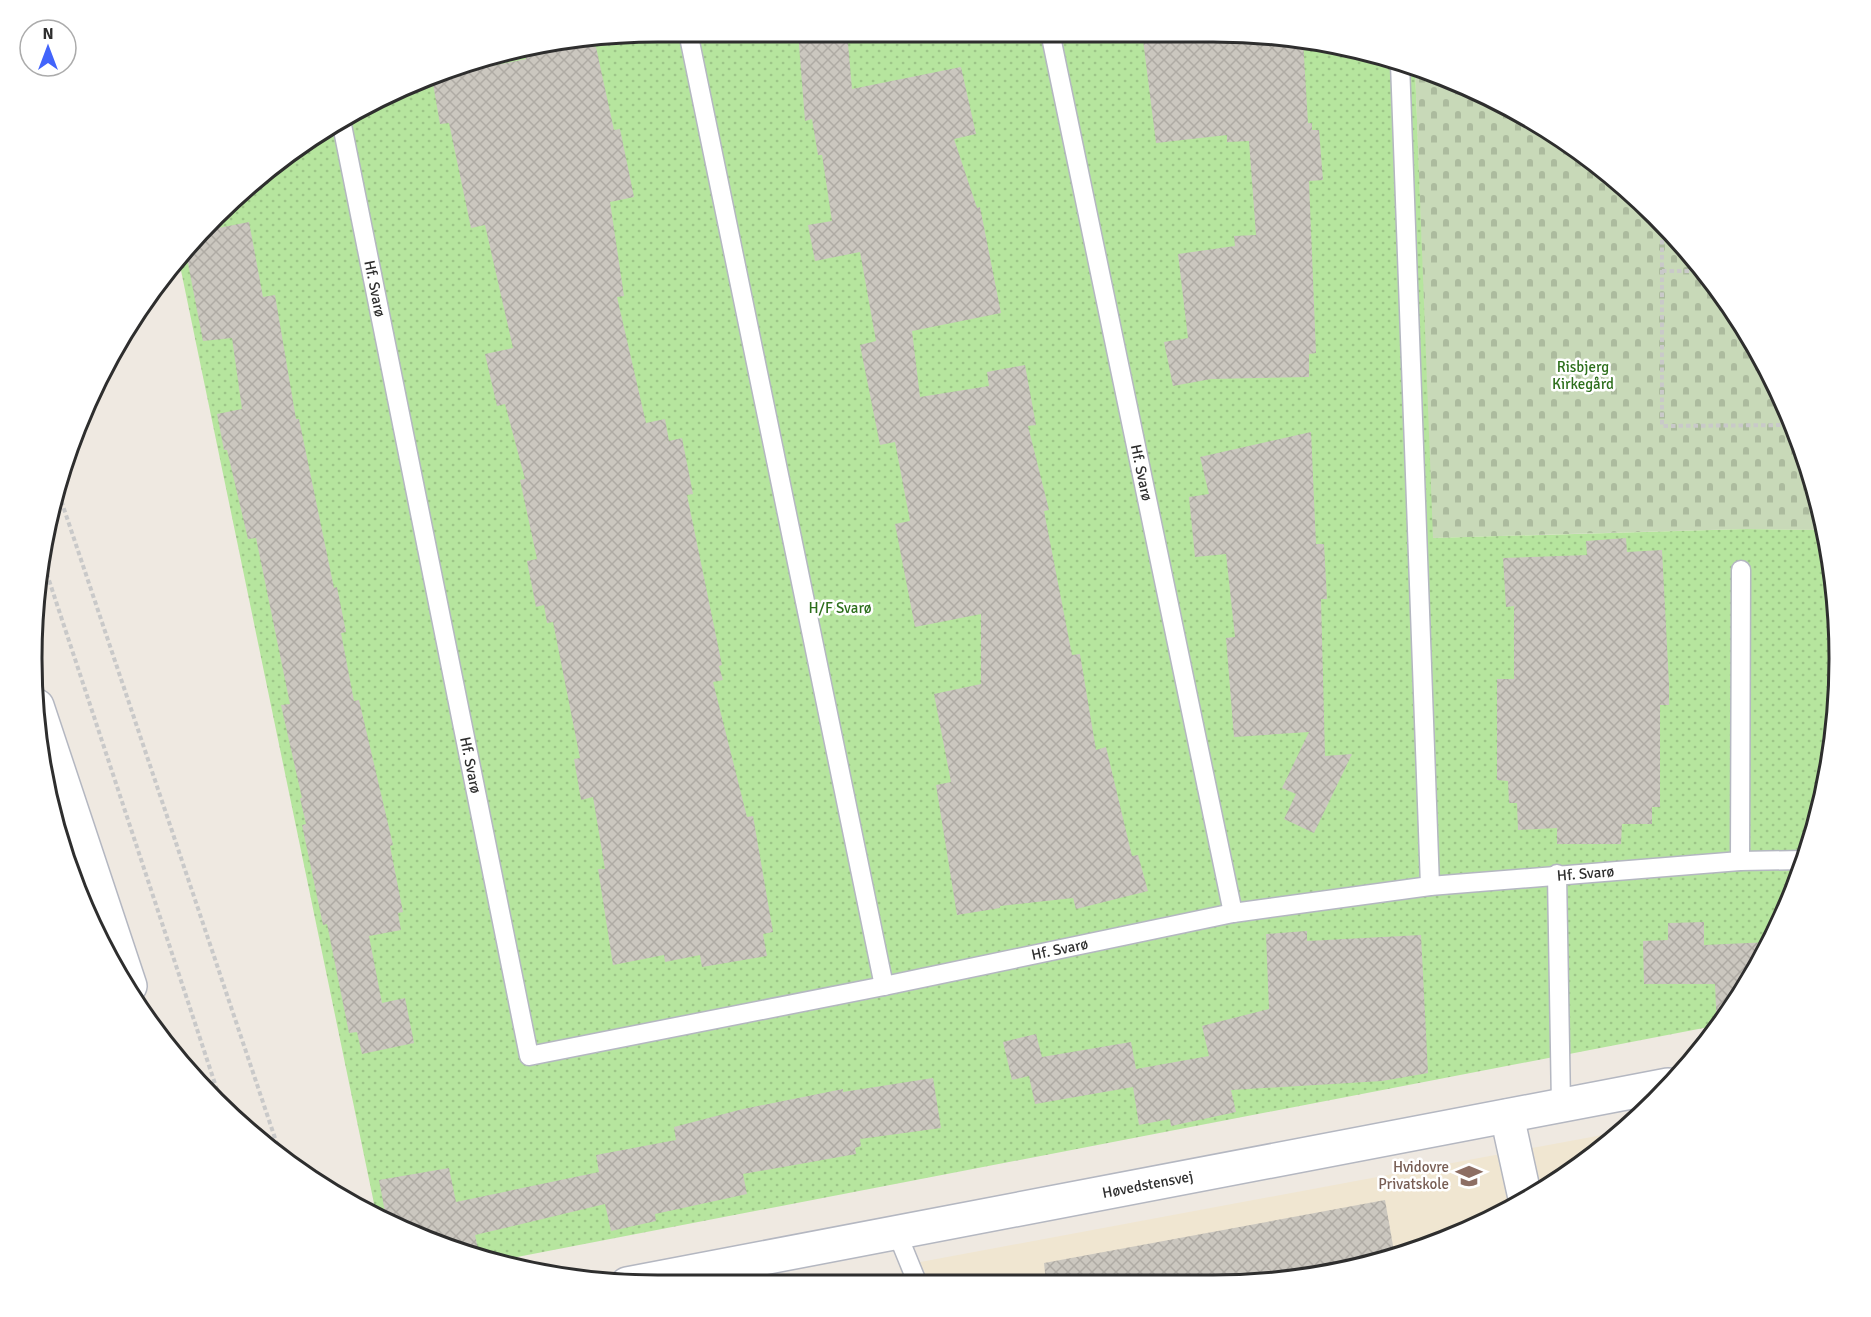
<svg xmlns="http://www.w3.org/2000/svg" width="1871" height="1317" font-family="Signika,sans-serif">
<defs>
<pattern id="cemetery-stones" width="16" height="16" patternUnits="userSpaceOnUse" patternTransform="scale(1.5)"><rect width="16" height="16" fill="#c8d9b8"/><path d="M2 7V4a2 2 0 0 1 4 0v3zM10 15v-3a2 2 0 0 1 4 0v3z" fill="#acbb9e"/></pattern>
<pattern id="park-dots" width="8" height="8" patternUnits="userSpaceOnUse" patternTransform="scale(1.5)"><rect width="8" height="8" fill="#b6e59e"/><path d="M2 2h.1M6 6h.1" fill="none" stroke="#9dc588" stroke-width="1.8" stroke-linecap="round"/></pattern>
<pattern id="building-cross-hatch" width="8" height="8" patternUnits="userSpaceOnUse" patternTransform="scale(1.5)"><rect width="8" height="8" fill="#cbc7bf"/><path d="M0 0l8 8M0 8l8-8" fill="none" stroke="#afaba4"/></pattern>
</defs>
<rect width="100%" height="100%" fill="#efe9e1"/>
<polygon fill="#f0e6d1" points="1624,1131 1490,1221 1375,1264 1295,1280 904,1282 899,1266"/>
<polygon fill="url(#cemetery-stones)" points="1415,68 1452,79 1526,116 1594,161 1684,245 1755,345 1806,457 1823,530 1745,529 1432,538"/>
<polygon fill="url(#park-dots)" points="659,32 1213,32 1335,44 1415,68 1433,538 1746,529 1823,530 1834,576 1838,699 1818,820 1775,935 1719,1025 491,1262 377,1218 178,256 187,245 310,137 418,79 496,53"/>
<g fill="url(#building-cross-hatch)">
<polygon points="798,32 847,32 852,89 961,67 976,134 954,139 977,208 980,207 1001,313 912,331 920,397 989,386 987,372 1025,365 1036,425 1028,426 1049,510 1044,511 1072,655 1080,654 1096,750 1106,747 1132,856 1138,855 1148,891 1076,909 1073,898 1000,906 1000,908 957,915 936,785 951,782 934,694 981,684 981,614 915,627 895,524 910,521 895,442 880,445 860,345 876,341 860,252 815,261 808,225 832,221 822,155 818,155 812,119 805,121"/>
<polygon points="1142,32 1213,32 1303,40 1308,123 1312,123 1312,130 1319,130 1323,180 1309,181 1316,353 1309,354 1309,377 1211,379 1173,386 1164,342 1188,338 1178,254 1235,246 1234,236 1256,235 1249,141 1227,142 1227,135 1156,143"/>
<polygon points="591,40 593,47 596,47 614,130 620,129 634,197 610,202 624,296 617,297 646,423 665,419 669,441 682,438 693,494 687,495 722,665 719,666 723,680 713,682 747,817 753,816 773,932 763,934 767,956 702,967 700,955 665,962 664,955 613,965 598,869 605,869 593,797 581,800 574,759 580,758 553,622 547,623 544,605 536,607 527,561 537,559 520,480 525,479 505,404 497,406 485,354 513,348 485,225 471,228 449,123 440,124 432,78 526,59 526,57 546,53 545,46"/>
<polygon points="249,222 263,297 275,295 296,419 299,419 334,588 337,587 346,632 341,633 354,701 359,700 393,845 390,846 403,912 398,913 401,930 369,936 382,1003 405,998 414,1043 362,1054 357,1032 349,1033 327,924 323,925 302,825 306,824 300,798 302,798 281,705 290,704 256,538 248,539 227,450 224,450 217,414 242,409 232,338 203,341 185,248 203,231"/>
<polygon points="1311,432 1316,544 1324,544 1327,599 1321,599 1325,756 1352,754 1314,833 1284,819 1296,794 1282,788 1309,732 1234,737 1226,638 1235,637 1226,554 1195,557 1189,497 1209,494 1200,457"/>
<polygon points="1626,538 1627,552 1662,550 1669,684 1669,705 1660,705 1660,807 1652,807 1652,824 1622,824 1621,844 1557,844 1557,828 1518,830 1517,803 1509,803 1508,781 1497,780 1497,679 1514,679 1514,606 1506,607 1503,558 1587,555 1586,541"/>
<polygon points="1704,922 1704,945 1771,942 1717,1030 1715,984 1644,984 1643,941 1668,940 1668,923"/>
<polygon points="1307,931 1307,941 1421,935 1428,1073 1382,1081 1231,1090 1236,1112 1171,1126 1170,1119 1139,1125 1133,1087 1035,1104 1029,1076 1012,1080 1003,1042 1036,1034 1042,1057 1131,1042 1136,1069 1209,1056 1202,1026 1269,1009 1266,934"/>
<polygon points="933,1078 941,1128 860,1139 861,1146 855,1148 856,1154 743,1174 747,1194 655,1214 656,1221 611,1231 605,1204 475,1235 480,1258 387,1223 379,1180 449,1168 456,1202 599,1172 596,1155 676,1140 674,1127 743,1109 843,1089 843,1092"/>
<polygon points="1385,1200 1395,1257 1375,1264 1295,1280 1046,1282 1044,1263"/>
</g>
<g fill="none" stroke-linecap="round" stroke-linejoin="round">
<g stroke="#b4b7c1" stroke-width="21">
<g id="lane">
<polyline points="688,32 884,986"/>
<path id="s1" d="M1050 32 1233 913"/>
<polyline points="1400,63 1430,886"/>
<path id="s2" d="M341 120 529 1056 884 986 1233 913 1430 886 1740 861 1803 860"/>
<polyline points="1740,861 1741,570"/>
<polyline points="1557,874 1561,1105"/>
<polyline points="897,1233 917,1282"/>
</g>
</g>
<g stroke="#b4b7c1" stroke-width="36">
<g id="street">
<polyline points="1507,1116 1525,1198"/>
<path id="s3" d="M627 1284 1668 1085"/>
</g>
</g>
<g stroke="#b4b7c1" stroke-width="36">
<polyline id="secondary" points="37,706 130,986"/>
</g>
<g stroke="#c9c9c9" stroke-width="4" stroke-dasharray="4.5 3" stroke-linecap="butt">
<polyline points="1662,225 1662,426 1792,425"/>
<polyline points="1662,271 1703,271"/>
<polyline points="59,494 282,1159"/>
<polyline points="42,559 222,1105"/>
</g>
<use href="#lane" stroke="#fff" stroke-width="18"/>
<use href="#street" stroke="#fff" stroke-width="33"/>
<use href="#secondary" stroke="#fff" stroke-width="33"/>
</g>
<defs>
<g id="school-bare" transform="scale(2.07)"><path d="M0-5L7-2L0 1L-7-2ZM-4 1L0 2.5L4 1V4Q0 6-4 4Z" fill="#8d6e63" stroke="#fff" stroke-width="2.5" paint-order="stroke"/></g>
</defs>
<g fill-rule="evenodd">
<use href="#school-bare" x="1469" y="1176"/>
</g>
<g text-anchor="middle" stroke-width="5" stroke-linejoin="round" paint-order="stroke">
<g font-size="15" fill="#2e2e2e" stroke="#fff">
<text dy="5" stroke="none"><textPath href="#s2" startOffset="172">Hf. Svarø</textPath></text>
<text dy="5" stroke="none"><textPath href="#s1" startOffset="450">Hf. Svarø</textPath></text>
<text dy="5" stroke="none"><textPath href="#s2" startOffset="658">Hf. Svarø</textPath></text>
<text dy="5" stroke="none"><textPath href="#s2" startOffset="2028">Hf. Svarø</textPath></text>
<text dy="5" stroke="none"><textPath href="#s2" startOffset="1496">Hf. Svarø</textPath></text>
<text dy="5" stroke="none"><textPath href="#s3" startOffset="530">Høvedstensvej</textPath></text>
</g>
<g font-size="15" fill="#2c6e1b" stroke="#fff">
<text x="1583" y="372">Risbjerg<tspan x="1583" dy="17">Kirkegård</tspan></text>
<text x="840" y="613">H/F Svarø</text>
</g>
<g font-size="15" fill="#785e54" stroke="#fff" text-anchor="end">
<text x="1449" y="1172">Hvidovre<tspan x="1449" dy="17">Privatskole</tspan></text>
</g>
</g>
<path d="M0 0H1871V1317H0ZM658 42H1213A616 616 0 0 1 1829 658V659A616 616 0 0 1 1213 1275H658A616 616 0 0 1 42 659V658A616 616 0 0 1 658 42Z" fill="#fff" fill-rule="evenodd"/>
<path fill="none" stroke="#2e2e2e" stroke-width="3" d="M658 42H1213A616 616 0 0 1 1829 658V659A616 616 0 0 1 1213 1275H658A616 616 0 0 1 42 659V658A616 616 0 0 1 658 42Z"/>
<g transform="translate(48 48)"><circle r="28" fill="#ffffff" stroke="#ababab" stroke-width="1.5"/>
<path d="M0-4.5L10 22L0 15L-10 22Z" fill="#4264fb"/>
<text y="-9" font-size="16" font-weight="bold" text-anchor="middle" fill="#2e2e2e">N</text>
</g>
</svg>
